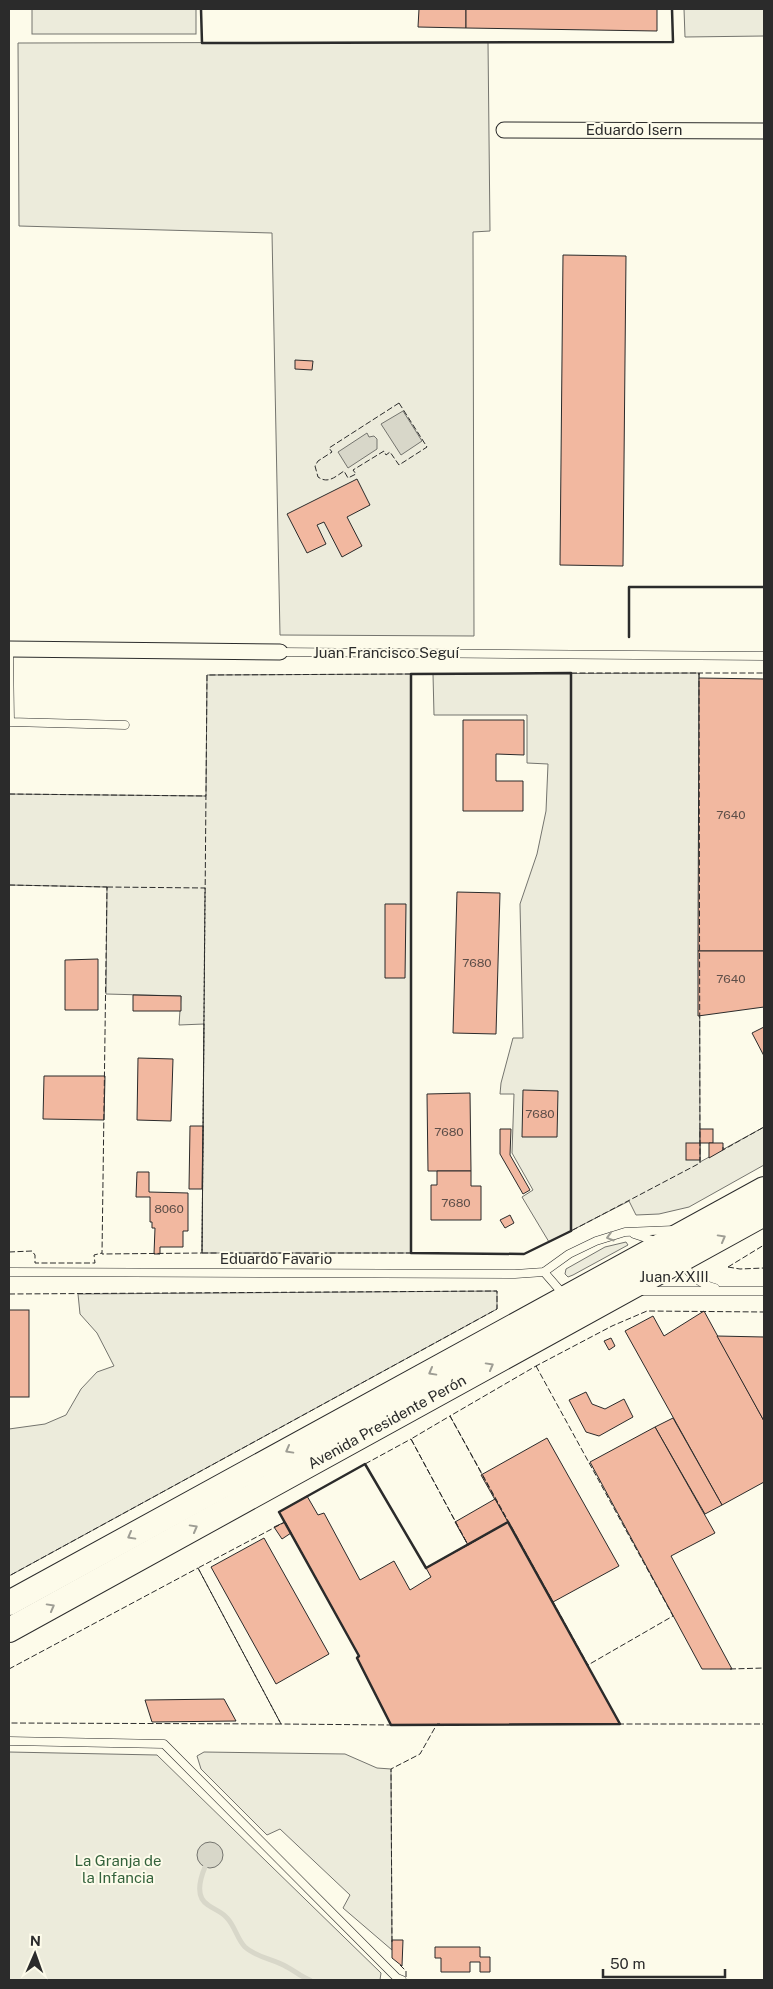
<svg xmlns="http://www.w3.org/2000/svg" width="773" height="1989" font-family="'Public Sans',sans-serif">
<rect width="100%" height="100%" fill="#fdfbea"/>
<g fill="#ecebdb" stroke="#74746e">
<rect x="32" y="9" width="164" height="25"/>
<polygon points="684,9 764,9 764,36 685,37"/>
<polygon points="488,42 490,231 473,232 474,636 280,635 272,233 19,226 18,43"/>
<polygon points="699,673 700,1162 764,1127 764,1165 689,1207 659,1214 636,1215 629,1201 549,1242 522,1197 533,1190 512,1153 514,1094 500,1094 501,1083 513,1038 523,1038 520,904 537,854 546,811 548,764 527,763 527,715 434,715 433,674"/>
<polygon points="411,674 411,1253 202,1253 204,1024 179,1025 181,996 106,994 107,887 9,885 9,794 206,796 207,675"/>
<polygon points="626,1242 628,1245 573,1275 568,1277 565,1274 566,1269 605,1247"/>
<polygon points="497,1291 497,1309 9,1576 9,1429 45,1424 66,1415 81,1389 97,1372 114,1366 97,1333 80,1314 78,1294"/>
<polygon points="9,1752 157,1755 381,1973 380,1980 9,1980"/>
<polygon points="204,1752 345,1754 377,1768 391,1769 392,1950 343,1908 350,1895 280,1829 267,1835 201,1769 197,1756"/>
</g>
<g fill="#d8d7c9" stroke="#74746e">
<polygon points="403,411 422,441 401,455 381,424"/>
<polygon points="367,433 369,437 374,436 377,439 377,449 348,468 338,452"/>
<circle cx="210" cy="1855" r="13"/>
</g>
<g fill="none" stroke-linecap="round" stroke-linejoin="round">
<path stroke="#d8d7c9" stroke-width="5" d="M205 1867C200 1879 195 1897 208 1905 215 1910 222 1912 227 1918 235 1926 237 1939 245 1947 257 1958 274 1959 287 1967 295 1971 301 1977 310 1980"/>
</g>
<g fill="#f2b8a0" stroke="#2b2b2b">
<polygon points="419,9 466,9 466,28 418,27"/>
<polygon points="466,9 657,9 657,31 466,28"/>
<polygon points="563,255 626,256 623,566 560,565"/>
<polygon points="295,360 313,361 312,370 295,369"/>
<polygon points="357,479 370,505 347,517 362,546 342,557 324,522 317,525 326,544 307,553 287,514"/>
<polygon points="699,678 764,679 764,951 698,951"/>
<polygon points="463,720 524,720 524,755 496,754 496,781 523,781 523,811 463,811"/>
<polygon points="457,892 500,893 496,1034 453,1033"/>
<polygon points="385,904 406,904 405,978 385,978"/>
<polygon points="698,951 764,951 764,1007 698,1016"/>
<polygon points="98,959 98,1010 65,1010 65,960"/>
<polygon points="133,995 181,996 181,1011 133,1011"/>
<polygon points="764,1027 764,1056 752,1033"/>
<polygon points="138,1058 173,1059 171,1121 137,1120"/>
<polygon points="44,1076 105,1076 104,1120 43,1119"/>
<polygon points="523,1090 558,1091 557,1137 522,1137"/>
<polygon points="470,1093 471,1171 428,1171 427,1094"/>
<polygon points="190,1126 203,1126 202,1189 189,1189"/>
<polygon points="500,1129 511,1129 510,1155 530,1190 523,1194 500,1154"/>
<rect x="700" y="1129" width="13" height="14"/>
<rect x="686" y="1143" width="14" height="17"/>
<polygon points="709,1143 723,1143 723,1150 709,1158"/>
<polygon points="437,1171 471,1171 471,1186 481,1186 481,1220 431,1220 431,1185 437,1185"/>
<polygon points="137,1172 149,1172 149,1192 188,1193 188,1231 183,1231 183,1247 160,1247 160,1254 154,1254 155,1228 152,1228 152,1222 150,1222 150,1197 136,1197"/>
<polygon points="510,1215 514,1223 505,1228 500,1220"/>
<rect x="9" y="1310" width="20" height="87"/>
<polygon points="704,1311 764,1421 764,1482 722,1505 625,1331 653,1316 664,1336"/>
<polygon points="717,1336 764,1337 764,1421"/>
<polygon points="611,1338 615,1346 609,1350 604,1341"/>
<polygon points="586,1392 592,1404 605,1409 624,1399 633,1417 599,1436 586,1432 569,1400"/>
<polygon points="673,1418 722,1505 705,1514 655,1427"/>
<polygon points="655,1427 715,1533 671,1556 732,1669 702,1669 590,1462"/>
<polygon points="547,1438 619,1566 553,1602 481,1475"/>
<polygon points="307,1496 318,1515 324,1513 360,1580 394,1561 410,1590 431,1577 426,1568 508,1522 620,1724 391,1725 357,1658 359,1656 279,1512"/>
<polygon points="495,1499 508,1522 468,1545 455,1522"/>
<polygon points="285,1522 291,1533 282,1539 274,1527"/>
<polygon points="264,1538 329,1654 276,1684 211,1567"/>
<polygon points="224,1699 236,1721 152,1722 145,1700"/>
<polygon points="392,1940 403,1940 402,1966 392,1958"/>
<polygon points="435,1947 480,1947 480,1957 490,1957 490,1972 480,1972 480,1962 470,1962 470,1972 441,1972 441,1958 435,1958"/>
</g>
<g fill="none" stroke-linecap="round" stroke-linejoin="round">
<g stroke="#2b2b2b" stroke-width="9">
<g id="lane">
<polyline points="9,649 10,722 125,725"/>
<polyline points="280,652 764,656"/>
<polyline points="634,1234 658,1242"/>
<path d="M681 1262C691 1275 699 1284 715 1288"/>
<polyline points="9,1272 515,1274 544,1272 569,1254 596,1241 625,1232 674,1230"/>
<polyline points="544,1272 564,1295"/>
<polyline points="639,1291 764,1291"/>
<polyline points="9,1741 164,1744 397,1978 402,1980"/>
</g>
</g>
<g stroke="#2b2b2b" stroke-width="17">
<g id="street">
<polyline points="504,130 764,131"/>
<polyline points="9,649 280,652"/>
</g>
</g>
<g stroke="#2b2b2b" stroke-width="26">
<g id="primary">
<polyline points="9,1603 764,1189"/>
<polyline points="9,1630 764,1214"/>
</g>
</g>
<use href="#lane" stroke="#fdfbea" stroke-width="8"/>
<use href="#street" stroke="#fdfbea" stroke-width="15"/>
<use href="#primary" stroke="#fdfbea" stroke-width="24"/>
<g stroke="#2b2b2b" stroke-width="1" stroke-dasharray="6 2.5" stroke-linecap="butt">
<path d="M399 403 427 447 399 465 390 452 386 455 384 451 353 470 356 474 348 478 344 471C335 477 328 484 318 477L315 466 318 461 332 452 329 448Z"/>
<polygon points="571,673 699,673 700,1160 700,1163 571,1231"/>
<polygon points="411,674 411,1253 202,1253 207,675"/>
<polyline points="699,675 699,673 764,673"/>
<polyline points="9,794 206,796"/>
<polyline points="9,885 107,887 107,889"/>
<polygon points="107,887 205,888 202,1253 102,1254"/>
<polyline points="723,1147 723,1150 764,1127"/>
<polyline points="9,1252 32,1251 35,1255 35,1263 95,1263 94,1255 102,1253"/>
<polyline points="728,1267 764,1245"/>
<polyline points="728,1267 740,1269 764,1268"/>
<polyline points="9,1294 497,1291 497,1309 9,1576"/>
<polygon points="536,1366 673,1616 588,1665 450,1416"/>
<polyline points="537,1367 536,1366 612,1326 647,1311 764,1312"/>
<polygon points="450,1416 508,1522 468,1545 411,1439"/>
<polygon points="411,1439 468,1545 426,1568 365,1464"/>
<polygon points="285,1522 359,1656 357,1658 391,1725 281,1724 198,1568"/>
<polyline points="9,1669 198,1568 281,1724 9,1723"/>
<polyline points="730,1669 764,1668"/>
<polyline points="618,1724 764,1724"/>
<polyline points="392,1942 391,1769 420,1754 437,1724 440,1724"/>
<polyline points="400,1965 406,1971 406,1980"/>
</g>
<g stroke="#2b2b2b" stroke-width="2.5">
<polyline points="201,9 202,43 673,42 672,9"/>
<polyline points="629,637 629,587 764,587"/>
<polygon points="571,673 571,1231 524,1254 411,1253 411,674"/>
<polygon points="365,1464 426,1568 508,1522 620,1724 391,1725 357,1658 359,1656 279,1512"/>
</g>
</g>
<defs><path id="oneway-chevron" d="M-2-3.5L2.5 0L-2 3.5" fill="none" stroke-width="1.6" stroke-linecap="round" stroke-linejoin="round" transform="scale(1.25)"/></defs>
<g stroke="#9e9d94">
<use href="#oneway-chevron" transform="translate(610 1237) rotate(163)"/>
<use href="#oneway-chevron" transform="translate(722 1238) rotate(-29)"/>
<use href="#oneway-chevron" transform="translate(490 1366) rotate(-29)"/>
<use href="#oneway-chevron" transform="translate(432 1372) rotate(151)"/>
<use href="#oneway-chevron" transform="translate(289 1450) rotate(151)"/>
<use href="#oneway-chevron" transform="translate(194 1528) rotate(-29)"/>
<use href="#oneway-chevron" transform="translate(131 1536) rotate(151)"/>
<use href="#oneway-chevron" transform="translate(51 1607) rotate(-29)"/>
</g>
<g text-anchor="middle" stroke-width="4" stroke-linejoin="round" paint-order="stroke">
<g font-size="12" fill="#5d4e48">
<text x="731" y="819">7640</text>
<text x="477" y="967">7680</text>
<text x="731" y="983">7640</text>
<text x="540" y="1118">7680</text>
<text x="449" y="1136">7680</text>
<text x="456" y="1207">7680</text>
<text x="169" y="1213">8060</text>
</g>
<g font-size="15" fill="#2b2b2b" stroke="#fdfbea">
<text x="634" y="135">Eduardo Isern</text>
<text x="386" y="658">Juan Francisco Seguí</text>
<text x="276" y="1264">Eduardo Favario</text>
<text x="674" y="1282">Juan XXIII</text>
<text transform="translate(387 1422) rotate(-29)" y="5">Avenida Presidente Perón</text>
</g>
<g font-size="15" fill="#34623c" stroke="#fdfbea">
<text x="118" y="1866">La Granja de<tspan x="118" dy="17">la Infancia</tspan></text>
</g>
</g>
<rect width="773" height="1989" fill="none" stroke="#2b2b2b" stroke-width="20"/>
<g transform="translate(35 1954) rotate(2)" stroke="#fdfbea" stroke-width="4" paint-order="stroke">
<path d="M0-4L9 19L0 12L-9 19Z" fill="#2b2b2b"/>
<text y="-8" font-size="14" font-weight="bold" text-anchor="middle" fill="#2b2b2b">N</text>
</g>
<path d="M603 1969v8h122v-8" fill="none" stroke="#2b2b2b" stroke-width="2.5"/>
<text x="610" y="1969" font-size="15" fill="#2b2b2b" stroke="#fdfbea" stroke-width="4" paint-order="stroke">50 m</text>
</svg>
